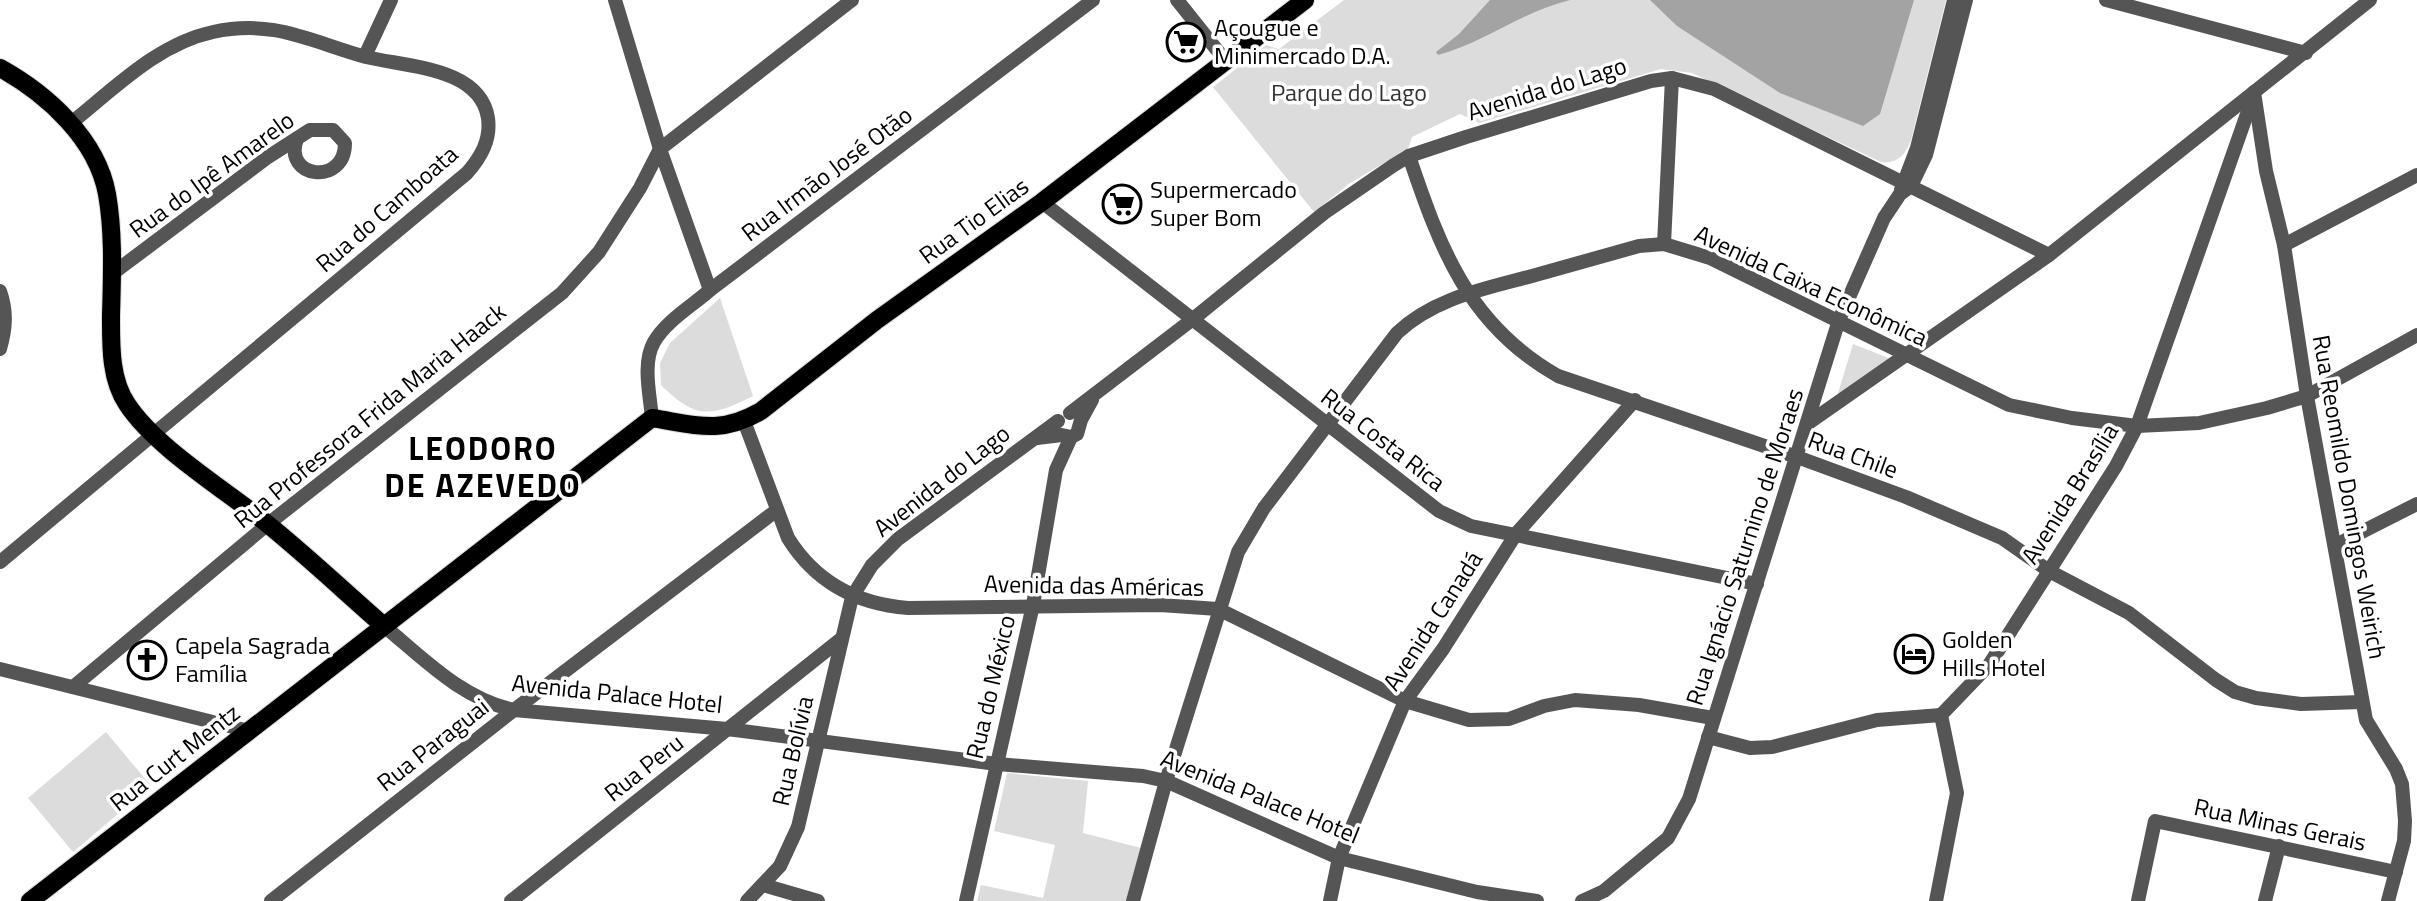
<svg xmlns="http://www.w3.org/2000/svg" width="2417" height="901" font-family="'Titillium Web',sans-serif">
<rect width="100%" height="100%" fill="#fff"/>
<g fill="#dcdcdc">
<path d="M1344 0H1946L1911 140C1905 155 1898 164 1881 162L1692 73 1661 69 1479 123 1460 114 1412 137 1408 149 1350 183 1314 212 1213 87 1266 45 1279 49Z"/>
<path d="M720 298 753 396C711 417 696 420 661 385L660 363 670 343Z"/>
<polygon points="1853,344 1891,359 1835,403"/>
<polygon points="106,732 151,786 73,852 28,798"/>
<polygon points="1007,773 1088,781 1083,833 1141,848 1126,901 977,901 981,885 1043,898 1055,845 994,831"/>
</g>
<g fill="#a3a3a3">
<path d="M1490 0H1570C1521 12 1484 43 1438 55L1436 52 1459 34Z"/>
<polygon points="1650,0 1914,0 1880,114 1863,126 1780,93 1677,26"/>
</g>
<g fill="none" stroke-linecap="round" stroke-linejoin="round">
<g stroke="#dbdbdb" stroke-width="20">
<g id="major">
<path d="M0 68C47 94 97 139 107 194 114 234 112 276 111 316 111 345 110 379 127 404 155 447 224 489 265 522 306 555 345 592 384 626"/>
<path d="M30 901 652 418C696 425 719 435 761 411L877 320 1042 202 1305 0"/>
</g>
</g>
<g stroke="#555" stroke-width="14">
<polyline points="615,0 660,149 710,290"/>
<polyline points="1177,0 1225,60"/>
<polyline points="2106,0 2306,53"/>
<polyline points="365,56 391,0"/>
<polyline points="2254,92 2266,171 2284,245 2307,396 2366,720 2396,769 2402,784 2405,821 2404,841 2388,901"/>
<path d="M1409 156C1440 248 1468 325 1558 376L1797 457 1906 497 2002 538 2049 571 2129 613 2216 680 2235 692 2256 698 2301 704 2362 702"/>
<polyline points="1901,190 1917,148 1954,0"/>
<polyline points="1042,202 1439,511 1471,526 1757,584"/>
<polyline points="1664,244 1672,78"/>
<polyline points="2284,245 2417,175"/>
<path d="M112 274 268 157 310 130H333L345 143C345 187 282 178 297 139"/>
<path d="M0 291C7 311 6 328 0 349"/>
<polyline points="1070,413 1193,319 1324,213 1394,165 1409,156 1466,137 1651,81 1672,78 1714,89 2049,255"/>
<path d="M652 418C650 395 642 363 654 342 666 321 692 306 710 290L1093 0"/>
<path d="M744 421 788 538C816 583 857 604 908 608L1160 605 1218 609 1405 701 1469 720 1509 719 1544 706 1575 700 1639 705 1713 718"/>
<polyline points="1807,424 2049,255 2370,0"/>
<polyline points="1037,438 1062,435 1071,437 1077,434 1081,420 1092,400"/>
<polyline points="2336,545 2417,504"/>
<path d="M0 562 467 173C481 157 491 140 488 118 480 67 407 67 366 57 309 41 274 19 213 32 157 44 114 89 71 123"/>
<path d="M384 626C424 659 462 699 514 710L727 729 997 764 1143 776 1166 781 1339 858 1477 892 1537 901"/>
<polyline points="0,669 249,731"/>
<polyline points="73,687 268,524 562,293 599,252 640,188 660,149 852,0"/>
<polyline points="1941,715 1989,665 2116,466 2137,426 2253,97"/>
<polyline points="1708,737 1750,748 1772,747 1877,720 1941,715"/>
<polyline points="763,885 818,901"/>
<polyline points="271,901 514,710 777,510"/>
<polyline points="511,901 841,639"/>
<polyline points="747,901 780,866 798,827 852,597 872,565 898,539 1058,421"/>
<polyline points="966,901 1033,605 1056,470 1071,437"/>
<path d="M1133 901 1166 781 1238 552 1264 508 1397 333C1434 298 1484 289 1532 276 1568 266 1603 256 1639 246L1664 244 1710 258 2009 405 2072 418 2137 426 2199 423 2267 408 2307 396 2417 335"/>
<polyline points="1330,901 1339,858 1405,701 1443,649 1516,534 1635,400"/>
<polyline points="1582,901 1604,891 1668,838 1689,799 1839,320 1884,218 1900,194 1911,186 1926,155 1966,0"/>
<polyline points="1936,901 1957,793 1941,715"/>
<polyline points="2138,901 2155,821 2396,872"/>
<polyline points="2265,901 2279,846"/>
</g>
<use href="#major" stroke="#000" stroke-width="18"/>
</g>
<defs>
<g id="supermarket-ring" transform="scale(2)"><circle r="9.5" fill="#fff" stroke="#000" stroke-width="1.5"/><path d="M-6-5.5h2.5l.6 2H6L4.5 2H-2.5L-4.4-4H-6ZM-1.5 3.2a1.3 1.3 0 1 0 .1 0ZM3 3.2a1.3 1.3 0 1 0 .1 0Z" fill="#000"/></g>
<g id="hotel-ring" transform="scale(2)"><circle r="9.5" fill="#fff" stroke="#000" stroke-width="1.5"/><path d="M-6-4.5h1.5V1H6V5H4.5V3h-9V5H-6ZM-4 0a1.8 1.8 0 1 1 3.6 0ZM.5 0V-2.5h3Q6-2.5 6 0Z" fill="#000"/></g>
<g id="church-ring" transform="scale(2)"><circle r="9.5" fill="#fff" stroke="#000" stroke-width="1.5"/><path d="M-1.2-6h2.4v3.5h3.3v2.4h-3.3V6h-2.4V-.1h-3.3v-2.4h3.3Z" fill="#000"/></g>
</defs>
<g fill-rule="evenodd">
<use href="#supermarket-ring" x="1186" y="42"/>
<use href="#supermarket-ring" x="1122" y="204"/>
<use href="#hotel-ring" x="1914" y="654"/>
<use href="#church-ring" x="147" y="660"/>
</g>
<g text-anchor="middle" stroke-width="7" stroke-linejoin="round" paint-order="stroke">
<g font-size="24" fill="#000" stroke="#fff" text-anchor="start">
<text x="1214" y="36">Açougue e<tspan x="1214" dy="28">Minimercado D.A.</tspan></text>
<text x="1150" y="198">Supermercado<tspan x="1150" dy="28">Super Bom</tspan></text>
<text x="1942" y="648">Golden<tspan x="1942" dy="28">Hills Hotel</tspan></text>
<text x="175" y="654">Capela Sagrada<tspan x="175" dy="28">Família</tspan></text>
</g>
<g font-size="24" fill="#000" stroke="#fff">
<text transform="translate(1547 89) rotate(-17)" y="8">Avenida do Lago</text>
<text transform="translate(827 174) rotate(-37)" y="8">Rua Irmão José Otão</text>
<text transform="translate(212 175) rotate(-36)" y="8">Rua do Ipê Amarelo</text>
<text transform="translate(387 209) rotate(-41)" y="8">Rua do Camboata</text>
<text transform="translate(974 221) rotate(-36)" y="8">Rua Tio Elias</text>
<text transform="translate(1811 286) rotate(25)" y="8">Avenida Caixa Econômica</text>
<text transform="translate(370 416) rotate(-39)" y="8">Rua Professora Frida Maria Haack</text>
<text transform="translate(1383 440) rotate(38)" y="8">Rua Costa Rica</text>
<text transform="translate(1853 455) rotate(20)" y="8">Rua Chile</text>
<text transform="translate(942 481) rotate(-38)" y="8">Avenida do Lago</text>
<text transform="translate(2070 494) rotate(-58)" y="8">Avenida Brasília</text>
<text transform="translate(2349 497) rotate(80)" y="8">Rua Reomildo Domingos Weirich</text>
<text transform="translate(1745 547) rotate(-72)" y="8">Rua Ignácio Saturnino de Moraes</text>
<text transform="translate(1094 586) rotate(1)" y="8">Avenida das Américas</text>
<text transform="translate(1433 621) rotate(-57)" y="8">Avenida Canadá</text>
<text transform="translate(991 687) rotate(-77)" y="8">Rua do México</text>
<text transform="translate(617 694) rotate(6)" y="8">Avenida Palace Hotel</text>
<text transform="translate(433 745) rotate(-38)" y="8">Rua Paraguai</text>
<text transform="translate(793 751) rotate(-77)" y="8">Rua Bolívia</text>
<text transform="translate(175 758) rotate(-38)" y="8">Rua Curt Mentz</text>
<text transform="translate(644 768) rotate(-38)" y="8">Rua Peru</text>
<text transform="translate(1260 797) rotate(22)" y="8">Avenida Palace Hotel</text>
<text transform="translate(2280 825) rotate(12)" y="8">Rua Minas Gerais</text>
</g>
<g font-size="24" fill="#333" stroke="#fff">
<text x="1349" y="101">Parque do Lago</text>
</g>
<g font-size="32" font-weight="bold" letter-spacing="2" fill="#000" stroke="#fff">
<text x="483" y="460">LEODORO<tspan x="483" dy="37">DE AZEVEDO</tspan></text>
</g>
</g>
</svg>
